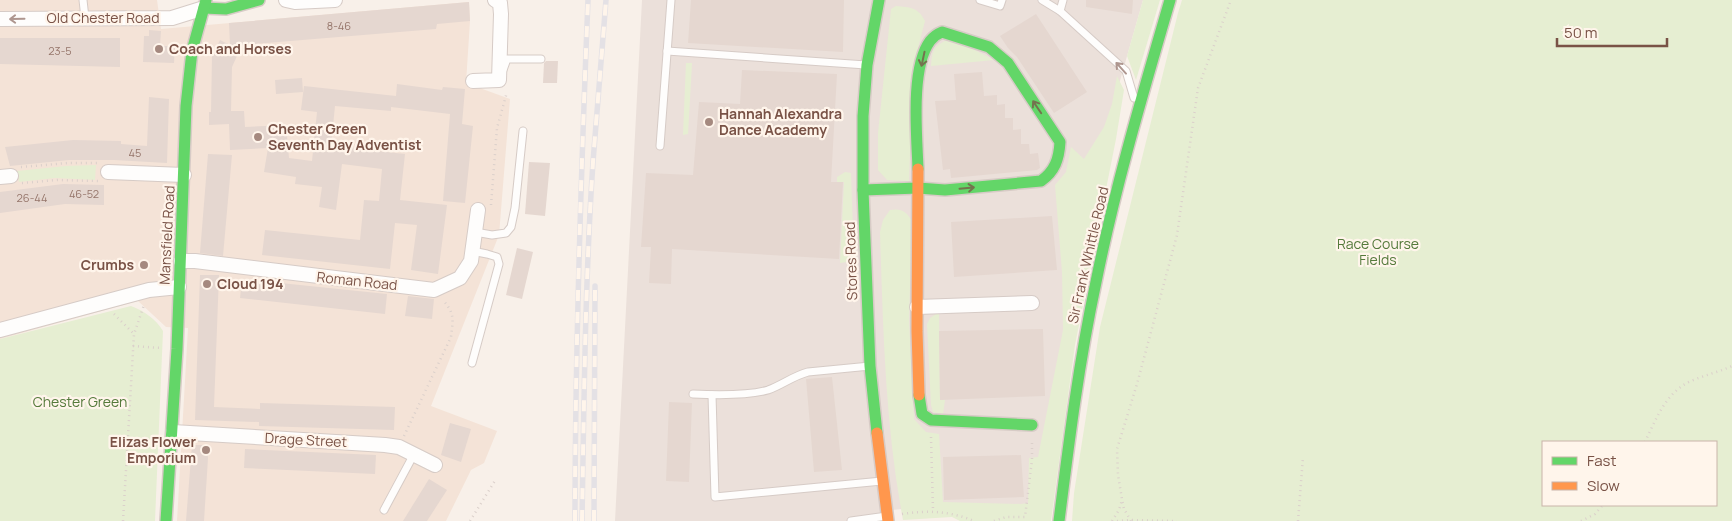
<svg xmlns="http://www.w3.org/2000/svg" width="1732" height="521" font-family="Manrope,sans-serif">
<rect width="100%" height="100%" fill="#f8f0e9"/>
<polygon fill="#f4e3d7" points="0,0 157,0 161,29 469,2 470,21 466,83 510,99 499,235 431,406 497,431 484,463 471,470 446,521 177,521 188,328 166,327 138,301 0,339"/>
<polygon fill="#ebe0da" points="642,0 1143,0 1094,172 1042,519 934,506 881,511 882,521 615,521"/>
<g fill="#e6eed2" fill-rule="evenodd">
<polygon points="1143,0 1160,0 1136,80 1127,56"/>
<path d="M1182 0H1732V521H1072L1074 493 1100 327 1178 13ZM1543 442H1716V505H1543Z"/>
<path d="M896 6C910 7 919 8 925 21L913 67 909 181 887 180 878 170V133L891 9Z"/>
<path d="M945 41 959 42 994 60 931 66C932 52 933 47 945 41Z"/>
<polygon points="686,63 692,63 688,134 683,135"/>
<path d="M1117 76 1124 90 1116 139 1075 345 1051 521H960L952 517 903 520C885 425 883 327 880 232L883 220 890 210C901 208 906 211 912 221L909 320 914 419 926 432 939 434 943 502 1021 504 1028 503 1029 458 1038 457 1063 330 1062 272 1055 185 1066 172 1071 147 1084 159 1104 127 1112 104Z"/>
<polygon points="96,165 95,180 55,178 19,182 17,171 66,166"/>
<polygon points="845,172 851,173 854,261 840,263 844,182 837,182 837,177"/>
<path d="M131 306C144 311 156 319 163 331L155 521H0V339Z"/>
<polygon points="939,312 940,400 945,400 943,414 933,412 931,405 927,324 930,318"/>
</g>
<g fill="#e5d7d0">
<polygon points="691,0 844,0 843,52 688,43"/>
<polygon points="1086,0 1133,0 1132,14 1086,7"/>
<polygon points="469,2 470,21 437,24 436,29 242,45 232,67 231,111 244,111 245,127 286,125 289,158 312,161 317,112 301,110 304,86 396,96 397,84 442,90 443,87 465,89 462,124 473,126 465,203 443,201 450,114 391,107 391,111 335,106 331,146 405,154 400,200 447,205 438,274 411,270 417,225 395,223 390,269 262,255 265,230 360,240 364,200 379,201 382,169 342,164 336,210 319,207 322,187 295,184 296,177 264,172 268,148 230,150 229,124 209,125 209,112 211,112 212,56 220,40 230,45 229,23"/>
<polygon points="1036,14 1087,92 1054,113 1017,57 1008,48 1000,36"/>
<polygon points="149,30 161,31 160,46 175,46 174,63 143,62 144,36 149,36"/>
<polygon points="0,38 120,38 120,67 0,64"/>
<polygon points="546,61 558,61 557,83 543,83 544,63"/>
<polygon points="742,70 837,74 831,182 843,182 839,259 672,249 671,284 649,283 651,247 641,247 646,173 693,175 699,102 740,104"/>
<polygon points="982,72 984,96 997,95 997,105 1005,104 1005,118 1013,118 1013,130 1021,129 1021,144 1029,144 1030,154 1038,153 1040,168 1037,170 951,178 950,169 943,170 935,101 956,100 954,74"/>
<polygon points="302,78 303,92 276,94 275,80"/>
<polygon points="149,97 169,99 167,163 114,160 69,160 10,166 5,147 73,140 121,141 121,144 147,146"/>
<polygon points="208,154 232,155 223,256 200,253"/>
<polygon points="529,162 550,163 545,216 525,214"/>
<polygon points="63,184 104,185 104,205 65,204 0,213 0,192"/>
<polygon points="1052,216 1057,270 954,277 951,222"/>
<polygon points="517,248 533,252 522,299 506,295"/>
<polygon points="200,275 219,275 214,407 260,409 260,403 395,407 394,430 259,426 259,422 195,420"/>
<polygon points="242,279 387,294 385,314 240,298"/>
<polygon points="408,296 434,299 432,319 405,316"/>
<polygon points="1043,329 1045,396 940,400 939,331"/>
<polygon points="832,377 842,470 814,472 806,379"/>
<polygon points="669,402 692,403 689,482 666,481"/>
<polygon points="450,423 471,429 461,462 441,455"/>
<polygon points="192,445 206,445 208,458 204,521 186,521"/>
<polygon points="245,449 376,455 375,474 244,468"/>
<polygon points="1021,455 1024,497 944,500 943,457"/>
<polygon points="429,479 447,490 427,521 403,521"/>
</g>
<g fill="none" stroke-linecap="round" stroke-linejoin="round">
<g stroke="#d6cbc6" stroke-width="9">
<g id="lane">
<polyline points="83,0 85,18"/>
<polyline points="980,0 1000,6 1002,0"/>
<polyline points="1042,0 1060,11"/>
<polyline points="1063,0 1060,11 1126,71 1134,98"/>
<polyline points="667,51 866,65"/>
<polyline points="503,70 507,59 541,59"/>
<polyline points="660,146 671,0"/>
<polyline points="475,232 492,235 506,233 511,227 515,208 523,131"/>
<polyline points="472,363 499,264 497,257 487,254 472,251"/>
<path d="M693 394C715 395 747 396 768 390 782 385 793 376 808 372L870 366"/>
<polyline points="712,395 715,497 882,481"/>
<polyline points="384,510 414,454"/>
<polyline points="851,521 887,516"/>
</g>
</g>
<g stroke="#d6cbc6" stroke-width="16">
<g id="street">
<polyline points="286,0 295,2 335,0"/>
<polyline points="0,19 172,18 204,8"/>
<polyline points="473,81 499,80 501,14 500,3 495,0"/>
<polyline points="108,172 184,175"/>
<polyline points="0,177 11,176"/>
<polyline points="181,261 195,261 434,290 460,278 471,261 478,210"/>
<polyline points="917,307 1032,303"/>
<polyline points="0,330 149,290 179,287"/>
<polyline points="173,432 385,445 399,447 435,465"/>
</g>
</g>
<g stroke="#d7cbc6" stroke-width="14">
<g id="fast">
<polyline points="204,8 226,9 259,0"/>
<path d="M863 190 918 188 945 190 1041 181C1055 171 1059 159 1060 142L1008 63 989 47 942 32C937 34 933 37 930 41 910 68 917 137 918 169"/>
<polyline points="919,395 922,414 931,420 1032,425"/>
<polyline points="877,433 870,366 863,190 863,116 867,65 879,0"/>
<polyline points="166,521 177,349 186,106 192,51 206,0"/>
<path d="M1059 521C1069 441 1079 361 1096 282 1115 187 1143 93 1170 0"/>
</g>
</g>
<g stroke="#d7cbc6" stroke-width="14">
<g id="slow">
<polyline points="918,169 917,331 919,395"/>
<polyline points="877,433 888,521"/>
</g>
</g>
<g stroke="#dbd0cb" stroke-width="2.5" stroke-dasharray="1 4" stroke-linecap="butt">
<polyline points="21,167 68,163 98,163"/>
<polyline points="22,183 57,180 98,181"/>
<polyline points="491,205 497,128 507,92"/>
<polyline points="114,314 134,334"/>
<polyline points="133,346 161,348"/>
<path d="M404 436 451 337C453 319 455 314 443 300"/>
<polyline points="931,437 933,510"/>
<path d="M1645 442C1656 419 1666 392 1691 381 1705 375 1719 372 1732 366"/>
<path d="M902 514C928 510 950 511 974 521"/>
<polyline points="123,521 134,334 144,305"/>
<polyline points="470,521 496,479"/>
<polyline points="994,521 1006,517 1025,517 1032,460 1032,441"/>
<polyline points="1112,521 1119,510 1122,500"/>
<polyline points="1117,521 1130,520 1177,521"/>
<polyline points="1131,521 1124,509 1122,499 1118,475 1117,449 1137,384 1177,235 1198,88 1231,0"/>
<polyline points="1298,521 1303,457"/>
<polyline points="1581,521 1595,514 1603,505"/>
</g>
<use href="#lane" stroke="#fefdfc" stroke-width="7"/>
<use href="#street" stroke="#fefdfc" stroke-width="14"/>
<use href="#fast" stroke="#63d668" stroke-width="11"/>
<use href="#slow" stroke="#ff974d" stroke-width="11"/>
<g stroke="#e4e1e5" stroke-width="5.5">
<g id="rail">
<path d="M575 521C575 347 581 174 588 0"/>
<path d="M582 521C584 402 585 281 593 162 597 108 602 54 606 0"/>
<polyline points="594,521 595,286"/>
</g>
</g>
<use href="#rail" stroke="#fff5eb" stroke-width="4" stroke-dasharray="11" stroke-linecap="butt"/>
</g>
<defs><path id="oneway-shaft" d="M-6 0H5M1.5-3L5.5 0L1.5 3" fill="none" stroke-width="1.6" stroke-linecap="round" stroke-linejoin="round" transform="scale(1.25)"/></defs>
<g stroke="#ae968f">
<use href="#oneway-shaft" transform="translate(17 19) rotate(179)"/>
<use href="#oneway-shaft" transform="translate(1121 68) rotate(-132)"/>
</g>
<g stroke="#74734e">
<use href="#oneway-shaft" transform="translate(923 59) rotate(102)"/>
<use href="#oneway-shaft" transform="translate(1037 107) rotate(-124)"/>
<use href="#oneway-shaft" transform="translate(967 188) rotate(-5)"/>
</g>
<g fill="#a5897f" stroke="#fff5eb" stroke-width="2">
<circle cx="159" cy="49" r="5"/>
<circle cx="709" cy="122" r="5"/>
<circle cx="258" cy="137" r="5"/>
<circle cx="144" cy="265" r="5"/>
<circle cx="207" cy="284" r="5"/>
<circle cx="206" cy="450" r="5"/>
</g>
<g text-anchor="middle" stroke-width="4.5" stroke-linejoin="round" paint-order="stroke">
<g font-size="11" fill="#96766b">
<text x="339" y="30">8-46</text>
<text x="60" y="55">23-5</text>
<text x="135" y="157">45</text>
<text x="84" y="198">46-52</text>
<text x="32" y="202">26-44</text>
</g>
<g font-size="14" fill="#795246" stroke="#fff5eb">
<text x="103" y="23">Old Chester Road</text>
<text transform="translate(167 235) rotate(-87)" y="5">Mansfield Road</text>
<text transform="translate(1088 255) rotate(-77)" y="5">Sir Frank Whittle Road</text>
<text transform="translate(851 261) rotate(-92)" y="5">Stores Road</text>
<text transform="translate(357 281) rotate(6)" y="5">Roman Road</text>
<text transform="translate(306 440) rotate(3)" y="5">Drage Street</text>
</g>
<g font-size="14" font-weight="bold" fill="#795246" stroke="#fff5eb" text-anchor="start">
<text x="169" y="54">Coach and Horses</text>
<text x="719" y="119">Hannah Alexandra<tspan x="719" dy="16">Dance Academy</tspan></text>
<text x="268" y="134">Chester Green<tspan x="268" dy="16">Seventh Day Adventist</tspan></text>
<text x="134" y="270" text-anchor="end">Crumbs</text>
<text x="217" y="289">Cloud 194</text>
<text x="196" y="447" text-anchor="end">Elizas Flower<tspan x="196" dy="16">Emporium</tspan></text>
</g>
<g font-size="14" fill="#557a3b" stroke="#fff5eb">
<text x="1378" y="249">Race Course<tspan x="1378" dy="16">Fields</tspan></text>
<text x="80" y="407">Chester Green</text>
</g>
</g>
<rect x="1542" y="441" width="175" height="65" fill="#fff5eb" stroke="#c9b4a9"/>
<rect x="1552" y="457" width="25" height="8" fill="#63d668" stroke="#c9b4a9"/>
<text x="1587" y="466" font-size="15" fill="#795246">Fast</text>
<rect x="1552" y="482" width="25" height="8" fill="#ff974d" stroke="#c9b4a9"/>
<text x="1587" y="491" font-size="15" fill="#795246">Slow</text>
<path d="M1557 38v8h110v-8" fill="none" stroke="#795246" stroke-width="2.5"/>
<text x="1564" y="38" font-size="15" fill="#795246" stroke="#fff5eb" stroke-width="4" paint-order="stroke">50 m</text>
</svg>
